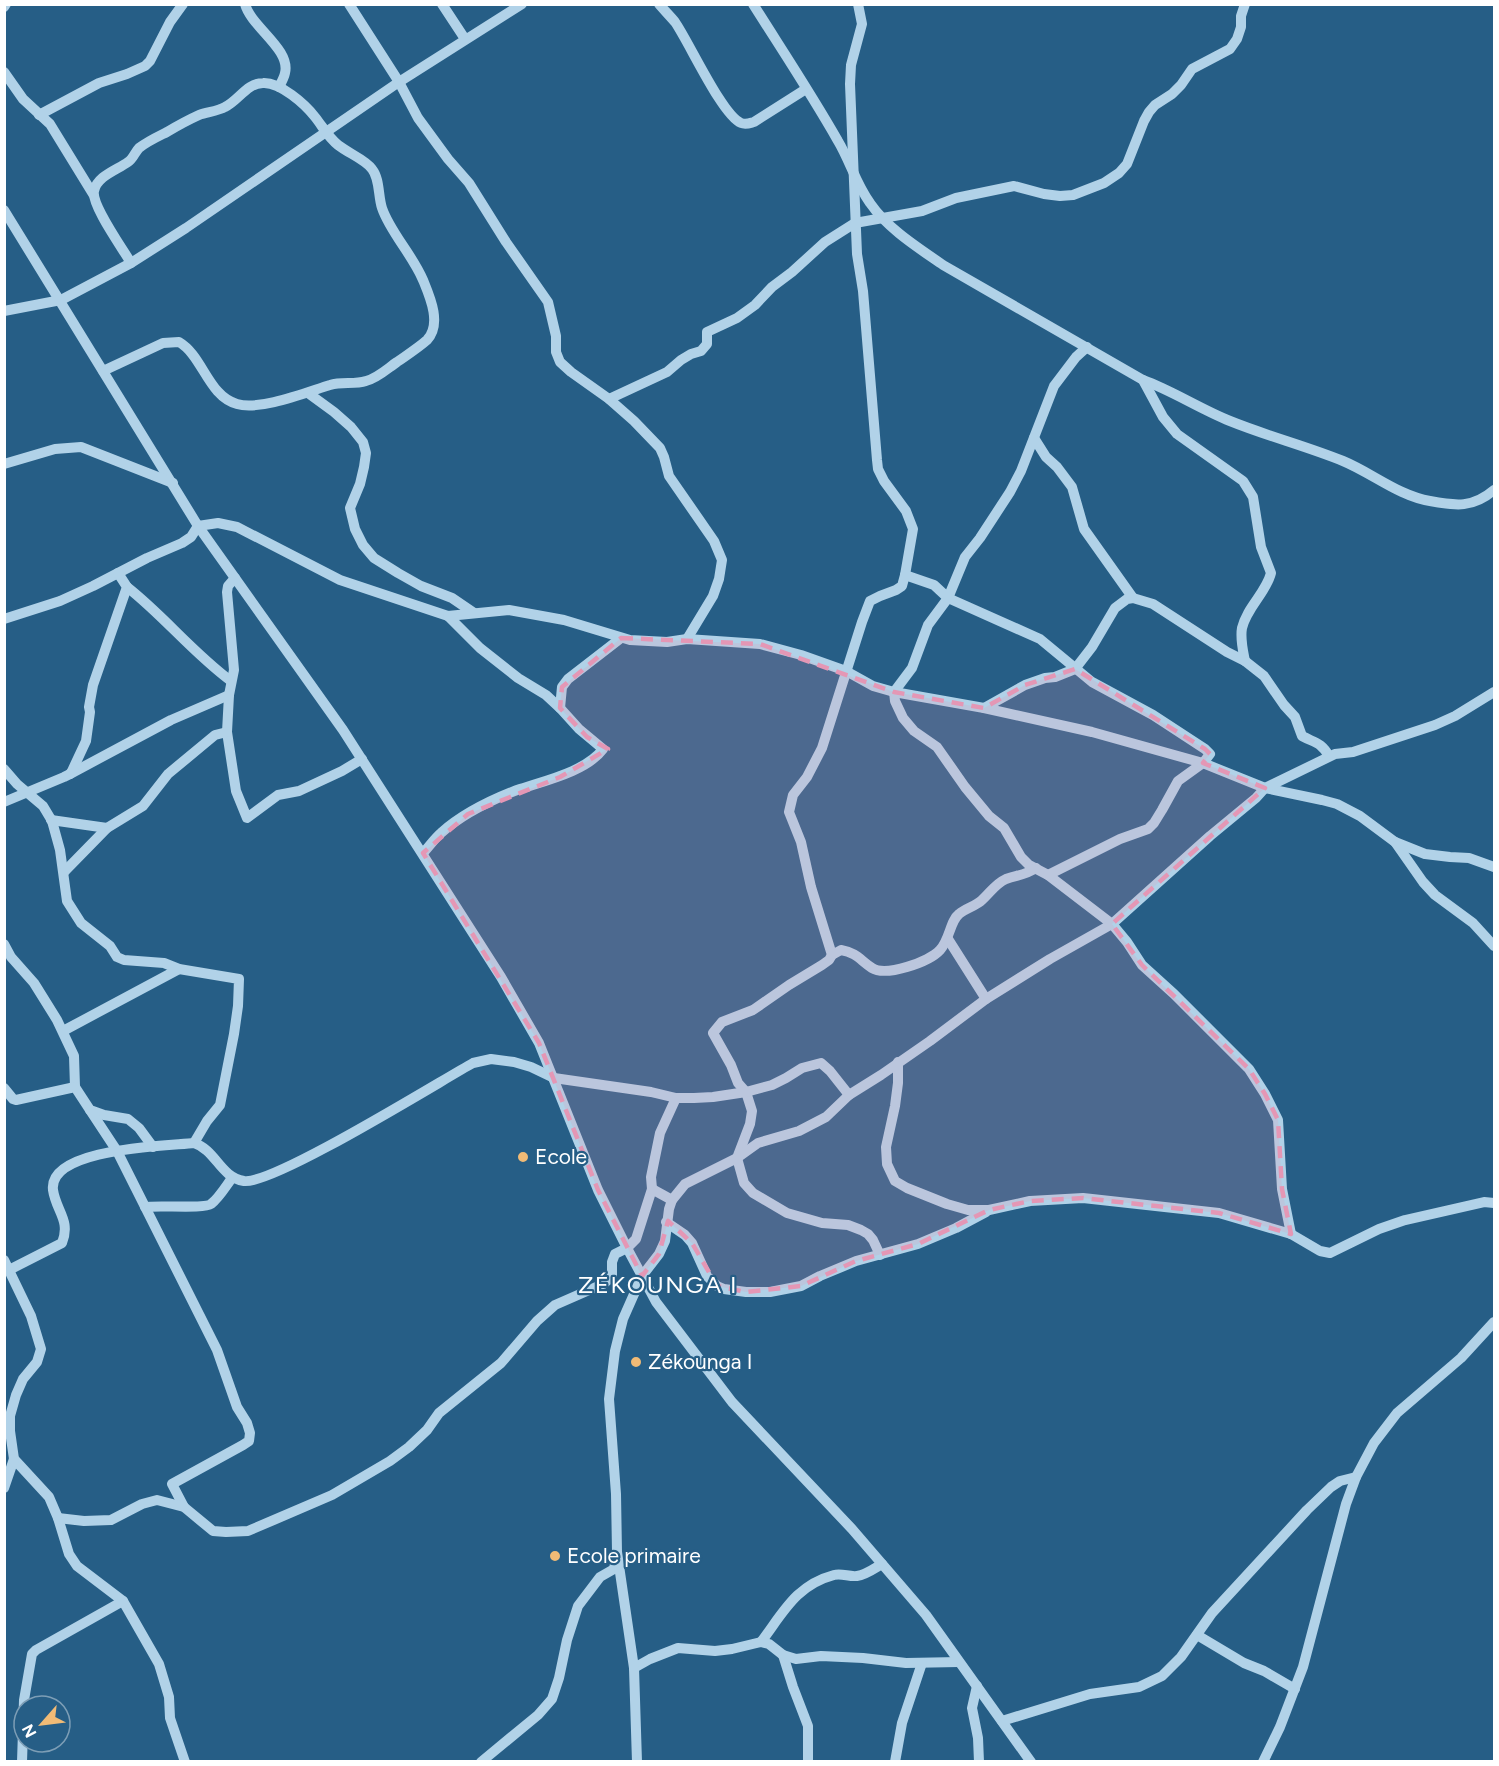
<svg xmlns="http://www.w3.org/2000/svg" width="1499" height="1766" font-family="Figtree,sans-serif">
<rect width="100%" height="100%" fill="#265e86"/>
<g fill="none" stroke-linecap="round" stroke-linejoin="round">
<g stroke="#b1d2e8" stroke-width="10">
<path d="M245 4C251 27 291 49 285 73 284 78 281 83 279 87"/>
<polyline points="349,4 399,82 418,118 448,159 469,183 506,242 548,302 556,336 556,352 560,362 571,372 609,399 634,421 660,448 664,457 669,476 714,541 722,560 719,579 713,596 687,639"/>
<polyline points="442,4 465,39"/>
<path d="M659 4C664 10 670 16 675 22 689 42 722 115 741 123 746 125 750 123 754 122L806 89"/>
<path d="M753 4C782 50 812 95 838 141 850 161 856 184 870 203 888 229 917 247 943 265L1143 380 1163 417 1177 434 1243 481 1253 497 1261 547 1271 573C1266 593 1247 607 1242 628 1240 639 1243 651 1245 661"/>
<polyline points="4,7 6,4"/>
<polyline points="4,72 23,99 50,124 93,194"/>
<polyline points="39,115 99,83 127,74 145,66 150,61 170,22 183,4"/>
<polyline points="4,210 198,526 343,730 501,977 539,1043 598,1190 627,1248 656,1302 732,1402 852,1529 926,1615 1031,1762"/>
<polyline points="4,311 61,300 131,263 186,228 399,82 522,4"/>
<polyline points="1087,347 1076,357 1054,386 1021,471 1010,492 980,538 965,557 948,598 928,625 912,668 894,692 895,701 903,718 914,731 937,747 965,787 989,816 1004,828 1021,857 1029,865 1048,875 1112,924 1127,942 1142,965 1174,994 1249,1069 1265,1094 1278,1120 1282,1189 1291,1234"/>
<path d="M103 371 163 343 179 342C203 356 208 396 237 404 260 411 307 392 330 385 342 381 354 385 366 381 378 378 388 368 397 362 407 355 418 348 427 340 442 324 430 297 423 280 412 254 390 232 382 208 378 196 380 179 372 169 366 160 348 153 338 145 328 137 323 127 315 117 305 104 280 82 263 83 247 83 239 100 225 107 218 111 208 112 199 115 188 120 177 126 167 132 157 137 148 141 139 148 135 152 133 159 128 162 117 170 97 176 94 191 91 205 123 249 131 263"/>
<path d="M1143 380C1173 391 1200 409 1230 421 1267 436 1306 446 1343 461 1372 473 1399 496 1430 501 1456 506 1473 508 1494 490"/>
<polyline points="308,393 334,412 351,427 363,442 366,453 364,467 360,484 350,508 355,529 363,545 374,558 398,573 421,586 452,598 474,613"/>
<polyline points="609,399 667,372 681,360 691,354 701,351 707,344 707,332 737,318 755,305 772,287 792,272 825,242 855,223 922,211 956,198 1014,186 1044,194 1060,196 1073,195 1104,183 1119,173 1127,164 1144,121 1149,112 1155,105 1172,94 1181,85 1192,69 1230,49 1237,39 1241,27 1241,16 1245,4"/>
<polyline points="1034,438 1046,457 1057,467 1072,487 1084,529 1133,598"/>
<polyline points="4,464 55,449 81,447 173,483"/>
<polyline points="905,575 934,585 948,598 1040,639 1092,682 1153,715 1205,749 1210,754 1203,763 1178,781 1162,810 1154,823 1148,829 1120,839 1048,875"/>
<polyline points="235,578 228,586 227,592 234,670 229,695 227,732 236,791 247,818 278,795 299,791 342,771 362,759"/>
<path d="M127 587C164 616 193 653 231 681"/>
<polyline points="4,619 60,601 93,586 147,558 182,543 191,537 198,526 218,523 237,527 340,580 448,616 509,610 564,620 630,640 667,642 687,639 760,644 801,655 846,671 873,686 894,692 984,708 1092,732 1203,763 1265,788 1322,800 1337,804 1360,816 1395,842 1423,882 1435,895 1473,923 1494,946"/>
<polyline points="560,708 562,687 568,679 621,638"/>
<path d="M984 708 1025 685 1045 678 1055 677 1075 669 1092 647 1115 608 1127 599 1133 598 1153 604 1227 652 1245 661 1264 676 1284 705 1295 717 1302 736C1315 743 1321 742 1329 756"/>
<polyline points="4,769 17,784 43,806 52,821 60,850 67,901 81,923 110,946 117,957 124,960 164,963 179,969 239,979 238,1006 234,1034 220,1105 207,1121 194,1143"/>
<polyline points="70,774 171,720 229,695"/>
<polyline points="4,802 64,777 70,774 72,771 86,741 90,712 89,707 93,685 127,587 118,573"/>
<polyline points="51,820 107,828"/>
<polyline points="1395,842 1425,854 1450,857 1469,858 1494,867"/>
<path d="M423 853C429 847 434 839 441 833 462 814 491 800 517 790 543 781 586 772 603 749L579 729 560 708 546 695 518 678 480 648 448 616"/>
<polyline points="64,872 107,828 143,806 168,774 215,735 227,732"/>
<polyline points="948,939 986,999"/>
<polyline points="4,944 11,957 34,983 57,1020 74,1056 75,1087"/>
<polyline points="832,955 811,887 801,842 789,812 793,795 807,777 822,748 862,622 870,601 880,596 896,590 902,586 905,575 913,529 906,511 884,481 878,469 877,460 863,291 857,254 850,84 851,65 862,24 858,4"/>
<polyline points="63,1031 179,969"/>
<polyline points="898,1062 898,1083 895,1106 886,1147 887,1164 895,1181 907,1188 947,1204 968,1210 989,1210 1030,1201 1083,1198 1219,1213 1291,1234 1320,1251 1330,1253 1379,1229 1405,1220 1484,1202 1494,1203"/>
<polyline points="4,1088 13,1099 16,1100 75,1087 90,1110 104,1115 128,1119 139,1128 153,1147"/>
<polyline points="90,1110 117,1151 217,1350 237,1407 247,1423 250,1433 249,1441 243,1445 172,1484 184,1507"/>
<polyline points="652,1189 672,1200"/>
<path d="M145 1207C159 1205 204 1209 211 1204 219 1198 226 1186 232 1178"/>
<polyline points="666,1222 685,1235 692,1243 707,1276 717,1286 724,1289 746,1292 770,1292 801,1286 820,1276 856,1261 918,1244 956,1228 986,1212"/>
<path d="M880 1255 873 1240 868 1234 861 1230 848 1225 822 1223 787 1213 753 1193 744 1183 737 1158 750 1124 752 1111 746 1092 738 1083 731 1065 713 1033 722 1022 753 1010 789 985 822 965 829 960 832 955 841 950C857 953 860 960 872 968 886 977 929 962 940 950 950 939 950 921 959 914 966 908 976 906 982 900 991 892 995 884 1006 879 1017 875 1026 875 1036 868"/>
<polyline points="4,1260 31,1316 41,1349 37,1362 23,1379 16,1395 10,1416 10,1431 14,1459 49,1497 58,1518 69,1554 77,1566 123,1601 159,1664 169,1697 170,1718 185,1762"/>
<path d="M9 1270 62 1243C71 1220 56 1211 53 1190 48 1148 167 1146 194 1143 216 1150 220 1177 244 1181 273 1185 437 1083 473 1063L491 1059 514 1062 531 1067 554 1078 651 1092 676 1098H694L713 1097 746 1092 772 1085 786 1078 802 1068 821 1063 830 1071 849 1095"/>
<polyline points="4,1488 14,1459"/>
<polyline points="58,1518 84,1521 111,1520 142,1504 157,1500 184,1507 213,1531 226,1532 248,1531 332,1495 390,1461 409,1447 427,1430 439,1413 501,1363 537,1321 555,1305 603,1284 608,1280 612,1275 612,1262 615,1254 627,1248 636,1239 652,1189 651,1177 660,1133 676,1098"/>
<polyline points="1197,1635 1244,1663 1264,1671 1295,1689"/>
<path d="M761 1642C783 1613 796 1585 834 1575 842 1573 849 1577 857 1576 866 1575 875 1568 882 1564"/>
<polyline points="783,1655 793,1687 808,1726 808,1762"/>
<polyline points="634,1668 650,1659 678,1648 715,1651 732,1649 761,1642 769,1644 783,1655 796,1659 821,1656 863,1658 906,1663 959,1662"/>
<polyline points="977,1686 972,1708 978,1738 979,1762"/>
<polyline points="1002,1721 1090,1694 1139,1687 1162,1676 1181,1657 1212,1613 1307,1510 1331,1487 1340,1481 1356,1477"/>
<polyline points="22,1762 24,1700 32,1654 36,1650 123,1601"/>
<polyline points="481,1762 538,1715 552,1699 559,1678 567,1640 578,1606 600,1577 614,1569 616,1558"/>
<polyline points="637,1762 634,1668 617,1552 616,1494 609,1399 615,1351 623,1319 642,1276 659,1254 665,1241 669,1209 672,1200 685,1184 737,1158 758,1143 799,1131 826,1117 849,1095 881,1075 930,1041 986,999 1050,959 1112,924 1210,836 1256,798 1265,788 1335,754 1353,752 1435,725 1455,716 1494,692"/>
<polyline points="895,1762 902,1723 922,1663"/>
<polyline points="1263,1762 1280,1727 1303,1667 1346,1504 1356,1477 1374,1443 1397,1413 1461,1358 1494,1322"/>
</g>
</g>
<path fill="#e497b5" fill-opacity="0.2" stroke="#e497b5" stroke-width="4.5" stroke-dasharray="12 8" stroke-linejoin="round" d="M621 638 760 644 894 692 984 708 1025 685 1075 669 1205 749 1210 754 1203 763 1265 788 1112 924 1142 965 1249 1069 1265 1094 1278 1120 1282 1189 1291 1234 1219 1213 1083 1198 1030 1201 989 1210 918 1244 856 1261 801 1286 746 1292 717 1286 692 1243 668 1221 659 1254 642 1276 598 1190 539 1043 423 853 468 814 560 777 608 749 587 737 560 708 562 687Z"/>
<g fill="#f1bb76" stroke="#265e86" stroke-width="2">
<circle cx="523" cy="1157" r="6"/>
<circle cx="636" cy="1362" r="6"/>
<circle cx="555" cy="1556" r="6"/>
</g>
<g text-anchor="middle" stroke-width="4.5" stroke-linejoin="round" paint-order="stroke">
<g font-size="21" fill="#fff" stroke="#265e86" text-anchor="start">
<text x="535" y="1164">Ecole</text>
<text x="648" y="1369">Zékounga I</text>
<text x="567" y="1563">Ecole primaire</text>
</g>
<g font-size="24" letter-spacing="1.5" fill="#fff" stroke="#265e86">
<text x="658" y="1293">ZÉKOUNGA I</text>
</g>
</g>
<rect width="1499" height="1766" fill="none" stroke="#ffffff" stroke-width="12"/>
<g transform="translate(42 1724) rotate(242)"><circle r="28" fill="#265e86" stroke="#7d9eb6" stroke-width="1.5"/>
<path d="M0-4.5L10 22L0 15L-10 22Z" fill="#f1bb76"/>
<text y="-9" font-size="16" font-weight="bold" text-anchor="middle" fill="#ffffff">N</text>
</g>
</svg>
